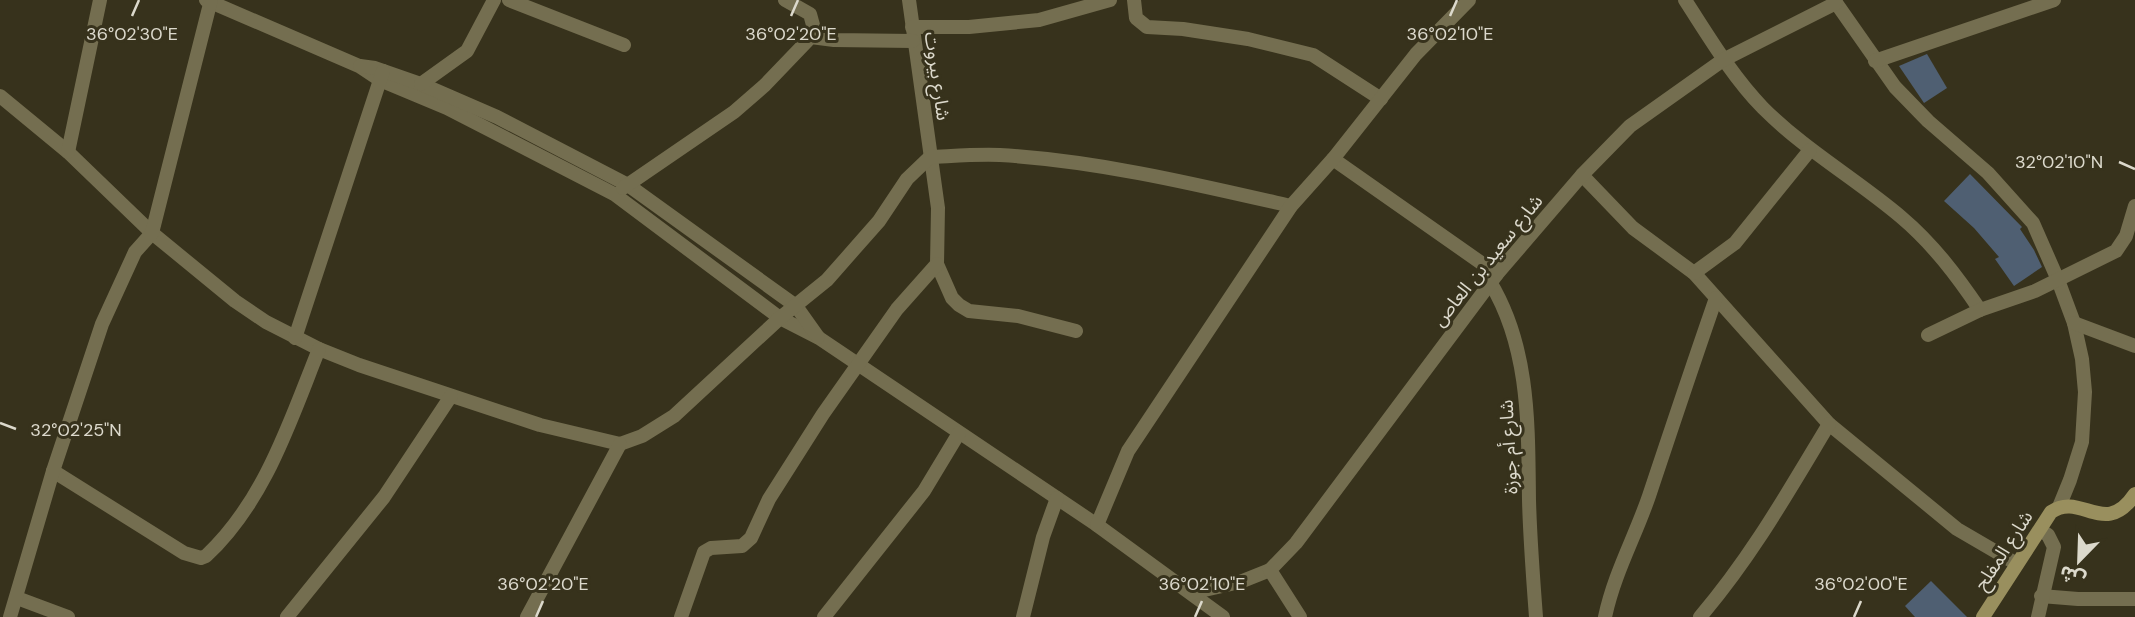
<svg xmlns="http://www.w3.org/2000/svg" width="2135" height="617" font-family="'DM Sans','Noto Sans Arabic',sans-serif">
<rect width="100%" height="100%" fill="#37321c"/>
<g fill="#4f5f72">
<polygon points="1927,54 1947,88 1924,103 1899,66"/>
<polygon points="1970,174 2022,227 2020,229 2034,250 2042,267 2014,286 1995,259 1999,257 1974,228 1944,201"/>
<polygon points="1931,581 1967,617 1915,617 1905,606"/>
</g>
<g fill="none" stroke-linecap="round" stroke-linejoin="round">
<g stroke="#746e50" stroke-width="14">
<polyline points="206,0 359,66 380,80 447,108 614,194 780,318 819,338 1097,525 1223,617"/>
<polyline points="509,0 624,45"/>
<polyline points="785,0 810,14 813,25 811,37"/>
<polyline points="909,0 938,208 937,264 952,298 959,305 969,311 1018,316 1076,331"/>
<polyline points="1134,0 1136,18 1147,27 1183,29 1248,39 1313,55 1381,99"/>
<path d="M1685 0C1709 37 1732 76 1763 108 1805 150 1856 179 1901 217 1933 244 1957 276 1980 310"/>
<polyline points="1834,0 1895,87 1928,121 1988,173 2033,223 2058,280 2074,323 2082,359 2085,392 2082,442 2070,480 2059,507"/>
<polyline points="912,27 969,27 1039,20 1110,0"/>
<polyline points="1875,61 2054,0"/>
<polyline points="360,66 375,68 421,84 497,117 628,185 796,306 818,337"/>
<polyline points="421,84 467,51 494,0"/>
<path d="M0 96 68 152 152 233 235 301 266 322 319 349 359 365 540 425 620 444 642 436 674 416 780 318 827 280 879 221 907 179 930 157C953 156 977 154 1000 155 1099 161 1195 184 1291 206"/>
<polyline points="68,152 100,0"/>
<polyline points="1333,159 1497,274"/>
<polyline points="1582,175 1633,228 1694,273 1829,424 1957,529 2017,564"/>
<polyline points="623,188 734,112 765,85 811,37 834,40 913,41"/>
<polyline points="1694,273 1735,243 1810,150"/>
<path d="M1490 282C1530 348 1528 425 1529 500 1530 539 1533 578 1536 617"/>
<polyline points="2074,323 2135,346"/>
<polyline points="1928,335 1980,310 2035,291 2116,251 2126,236 2135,206"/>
<polyline points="295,338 383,71"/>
<path d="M53 471 184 553 201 558 206 556C265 501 290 421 319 349"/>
<polyline points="1097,525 1128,451 1291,206 1333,159 1416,54 1469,0"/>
<polyline points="1191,593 1240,582 1270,570"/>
<polyline points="2041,596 2078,599 2135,599"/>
<polyline points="17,598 68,617"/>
<polyline points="10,617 53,471 102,324 135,252 152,233 211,0"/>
<polyline points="287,617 384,497 451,396"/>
<polyline points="527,617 620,444"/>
<polyline points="681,617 704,552 711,548 742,546 751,538 769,499 823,414 897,309 937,264"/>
<polyline points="824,617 924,491 959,433"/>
<polyline points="1023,617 1043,537 1057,498"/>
<polyline points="1300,617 1270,570 1296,543 1497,274 1582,175 1630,126 1723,60 1836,3"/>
<path d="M1605 617C1614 574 1635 537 1649 496 1671 430 1693 364 1716 298"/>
<path d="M1700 617C1752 556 1788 492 1829 424"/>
<polyline points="2038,617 2054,547 2048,535 2040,530"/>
</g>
<path stroke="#998f5e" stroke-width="14" d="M1983 617 2051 512C2081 491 2105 539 2135 494"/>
</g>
<path fill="none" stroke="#dcd9cc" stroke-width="2.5" d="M132 16 139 0M791 16 798 0M1450 16 1457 0M2119 162 2135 169M0 423 16 429M536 617 543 601M1195 617 1202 601M1854 617 1861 601"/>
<g text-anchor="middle" stroke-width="6" stroke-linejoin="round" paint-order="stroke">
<g font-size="19" fill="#dcd9cc" stroke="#37321c">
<text transform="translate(938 76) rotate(82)" y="7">شارع بيروت</text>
<text transform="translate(1487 260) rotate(-51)" y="7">شارع سعيد بن العاص</text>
<text transform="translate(1508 447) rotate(-93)" y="7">شارع أم جوزة</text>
<text transform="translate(2003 550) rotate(-57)" y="7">شارع المفلح</text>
</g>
</g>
<g font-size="18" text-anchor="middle" fill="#dcd9cc" stroke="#37321c" stroke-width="6" stroke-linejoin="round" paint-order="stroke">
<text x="791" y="40">36°02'20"E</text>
<text x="1450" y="40">36°02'10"E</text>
<text x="132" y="40">36°02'30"E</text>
<text x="2059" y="168">32°02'10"N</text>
<text x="76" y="436">32°02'25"N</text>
<text x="543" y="590">36°02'20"E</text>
<text x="1202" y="590">36°02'10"E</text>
<text x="1861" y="590">36°02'00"E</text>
</g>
<g transform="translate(2079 561) rotate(203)" stroke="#37321c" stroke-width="5" paint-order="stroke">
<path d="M0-5L12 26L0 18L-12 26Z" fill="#dcd9cc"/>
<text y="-10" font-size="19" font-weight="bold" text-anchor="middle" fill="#dcd9cc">ش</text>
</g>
</svg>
